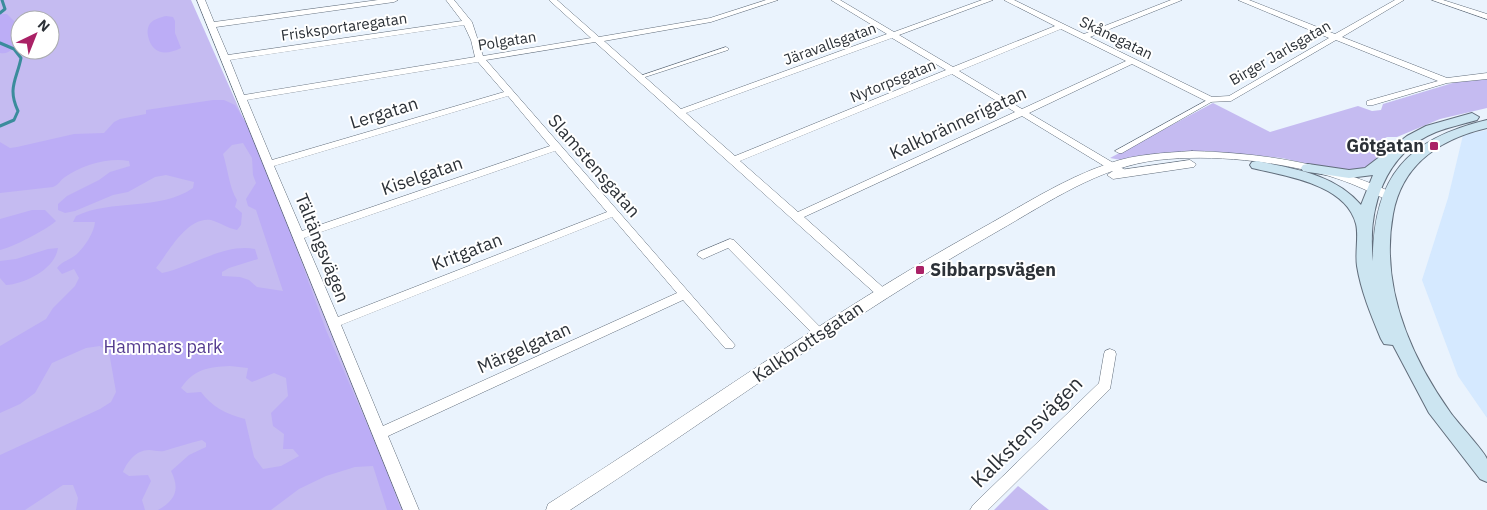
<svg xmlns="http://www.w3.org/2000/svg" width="1487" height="510" font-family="'IBM Plex Sans',sans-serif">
<rect width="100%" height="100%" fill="#eaf3fd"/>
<polygon fill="#d5e9ff" points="1487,130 1487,418 1458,376 1422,280 1448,198 1463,135"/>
<g fill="#c5bbf1" fill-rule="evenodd">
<path d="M0 0H191L271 181 404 510H0ZM20 20H50V50H20Z"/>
<polygon points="1487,79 1487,108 1440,119 1397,137 1387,137 1374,144 1382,151 1370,166 1354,171 1334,170 1282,158 1207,151 1155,154 1121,160 1110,158 1213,103 1270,132 1358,106 1372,111 1381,110 1383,104 1456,82"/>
<polygon points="1018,486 1049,510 994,510"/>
</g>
<g fill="#bcadf6" fill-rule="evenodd">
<path d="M0 14H7L14 21 18 39C14 47 10 55 0 53Z"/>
<path d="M166 16 173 17 175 21V33L181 48C165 56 152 54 148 36 146 22 154 19 166 16Z"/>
<path d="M213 100H224L235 105 257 140 326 330 383 461 401 510H387L373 466 355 467 326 476 299 489 271 510H158C176 500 180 489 171 471L189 455 206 447V443L202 440C189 443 177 447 164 451 158 452 154 450 149 450 136 450 127 462 123 472L129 476 148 475 151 481 142 500 145 510H76L78 498 73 485H63L25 510H0V455L100 409 111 402 116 392 109 352 100 346 86 348 52 363 35 393 20 404 0 413V346L46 319 53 308 75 286 79 278 74 269 62 274 57 268C62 261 70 260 77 254 85 246 94 233 95 222H73L76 216C111 199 160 211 193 188L194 182 166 175 155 177 128 192 113 195 75 211 65 213 58 210V204L67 196 99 180 110 172 130 166 129 161C109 157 82 165 65 177 60 180 59 185 53 187L0 193V142L10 148 17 147 74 134 104 133 114 122 120 119 146 114V110ZM243 143 252 158 253 175 256 183 246 199 248 206 256 210 283 291 257 287 249 280 240 277 222 276V272L229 268 258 259 255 249C224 243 192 267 162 273L156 268C168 253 187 216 211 220 219 222 227 228 237 230L241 225 242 213 235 207 237 200C229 187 228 169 223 154L232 145ZM230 366 248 368 246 378 252 382 274 373 286 378 288 396 271 413 273 426 284 434 283 449H293L299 456 281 466 263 469 254 457 245 419C226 414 212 407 201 392L187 393 181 388C194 369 208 367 230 366Z"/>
<path d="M32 210H45L56 221C46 230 13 247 0 250V219Z"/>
<path d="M58 248C55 269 25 284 6 285L0 278V261L16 259 48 249Z"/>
</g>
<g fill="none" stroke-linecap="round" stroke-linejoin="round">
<g stroke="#3b8c9c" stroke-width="3">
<polyline points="0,13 5,9 2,0"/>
<path d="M0 43 14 49 21 58C17 79 7 88 18 111L14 120 0 126"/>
</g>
<g stroke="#616d7b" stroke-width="1">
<g id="pedestrian">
<polygon points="726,47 729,49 728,50 642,78 640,79 637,77"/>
<polygon points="1211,98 1213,99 1213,101 1122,153 1119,153 1115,151"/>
</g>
</g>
<g stroke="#616d7b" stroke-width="1">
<g id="minor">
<path d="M197 0H205L214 22 378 0H398L394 2 216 27 228 55 462 21 446 0H454L472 22 483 56 591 38 549 0H557L599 37 710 18 766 0H778L711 22 604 41 681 109 887 34 831 0H840L894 32 982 0H993L899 35 953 67 1055 26 1004 0H1014L1084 34 1171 0H1182L1090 37 1212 97 1229 96 1329 38 1238 0H1249L1335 34 1395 0H1404L1342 37 1447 78 1487 73V79L1447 83 1373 105H1367V101L1438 81 1336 40 1231 101 1208 102 1132 64 1029 113 1127 171 1128 173 1127 175H1119L1022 116 804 217 886 290 888 293 886 296H878L595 42 486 60 735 345 733 348H725L683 300 388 436 419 510H403ZM464 25 471 40 475 57 244 95 230 60ZM1061 29 1126 61 1022 109 959 71ZM892 38 946 70 735 156 686 113ZM478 62 504 92 272 160 247 100ZM952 74 1015 112 798 212 740 161ZM508 96 550 146 302 231 274 166ZM555 151 607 212 338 317 304 238ZM612 217 677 293 383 426 341 325Z"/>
<polygon points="1432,0 1443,0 1487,14 1487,19"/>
<polygon points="730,239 734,240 824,331 826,334 824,337 816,337 728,248 703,259 697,255 699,252"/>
<polygon points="1110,349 1115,351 1116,354 1110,389 988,510 970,510 973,505 1099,383 1104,354 1105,351"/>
</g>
</g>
<g stroke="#616d7b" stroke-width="1">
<g id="tertiary">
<path d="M1192 151C1262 153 1330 163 1393 193L1395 196 1389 200C1379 197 1369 191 1359 187 1350 183 1339 179 1329 176 1275 161 1214 154 1158 160 1099 167 1049 202 998 231 850 315 713 417 570 510H546L548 504C691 414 828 314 975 232 1019 208 1062 179 1110 163 1136 154 1164 153 1192 151Z"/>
<polygon points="1190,160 1196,164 1194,167 1113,179 1107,175 1113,171"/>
</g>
</g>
<g stroke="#616d7b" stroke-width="2">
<path id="secondary" d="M1472 113 1479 117 1477 120C1463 124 1449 127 1436 132 1384 153 1367 209 1373 261 1373 177 1407 139 1487 120V128C1440 139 1402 164 1393 214 1380 285 1409 354 1450 412 1456 421 1485 452 1487 459 1487 466 1487 475 1487 482L1480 479 1429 413 1393 345 1384 344 1381 339C1371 315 1361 291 1357 266 1355 253 1359 235 1356 224 1346 184 1285 176 1252 168L1250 165 1252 162 1257 161C1294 169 1335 174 1361 205L1373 175 1349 178 1308 172 1303 171 1301 168 1303 165 1308 164 1349 170 1365 168 1407 136 1426 126Z"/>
</g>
<use href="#pedestrian" fill="#fff" fill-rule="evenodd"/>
<use href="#minor" fill="#fff" fill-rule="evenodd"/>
<use href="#tertiary" fill="#fff" fill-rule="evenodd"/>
<use href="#secondary" fill="#cce5f1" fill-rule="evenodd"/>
</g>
<g fill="#aa2166" stroke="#fff" stroke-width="2">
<rect x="1429" y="141" width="10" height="10" rx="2.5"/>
<rect x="915" y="265" width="10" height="10" rx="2.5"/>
</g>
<g text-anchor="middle" stroke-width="4" stroke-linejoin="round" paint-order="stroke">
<g font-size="15" fill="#2c3137" stroke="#fff">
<text transform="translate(344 27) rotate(-8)" y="5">Frisksportaregatan</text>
<text transform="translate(1116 38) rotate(26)" y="5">Skånegatan</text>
<text transform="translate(507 41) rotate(-9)" y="5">Polgatan</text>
<text transform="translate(830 44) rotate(-20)" y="5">Järavallsgatan</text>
<text transform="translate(1280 53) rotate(-30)" y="5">Birger Jarlsgatan</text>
<text transform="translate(893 81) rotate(-22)" y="5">Nytorpsgatan</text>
</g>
<g font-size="18" fill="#2c3137" stroke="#fff">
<text transform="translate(384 113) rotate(-17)" y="6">Lergatan</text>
<text transform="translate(958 123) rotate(-25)" y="6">Kalkbrännerigatan</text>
<text transform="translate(594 166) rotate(49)" y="6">Slamstensgatan</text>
<text transform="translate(422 176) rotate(-19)" y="6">Kiselgatan</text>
<text transform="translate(322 248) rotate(68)" y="6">Tältängsvägen</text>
<text transform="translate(467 252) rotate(-21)" y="6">Kritgatan</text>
<text transform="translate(808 342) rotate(-34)" y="6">Kalkbrottsgatan</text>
<text transform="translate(524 348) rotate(-24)" y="6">Märgelgatan</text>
</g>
<g font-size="18" font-weight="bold" fill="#2c3137" stroke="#fff" text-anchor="end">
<text x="1424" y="152">Götgatan</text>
<text x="930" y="276" text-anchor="start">Sibbarpsvägen</text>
</g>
<g font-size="18" fill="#543b8f" stroke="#fff">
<text x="163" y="353">Hammars park</text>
</g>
<g font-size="21" fill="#2c3137" stroke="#fff">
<text transform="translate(1027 432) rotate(-45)" y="7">Kalkstensvägen</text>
</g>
</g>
<g transform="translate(35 35) rotate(43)"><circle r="24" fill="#ffffff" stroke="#abadaf"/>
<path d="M0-4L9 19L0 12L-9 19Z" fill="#aa2166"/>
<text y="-8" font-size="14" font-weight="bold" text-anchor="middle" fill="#2c3137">N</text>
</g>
</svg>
